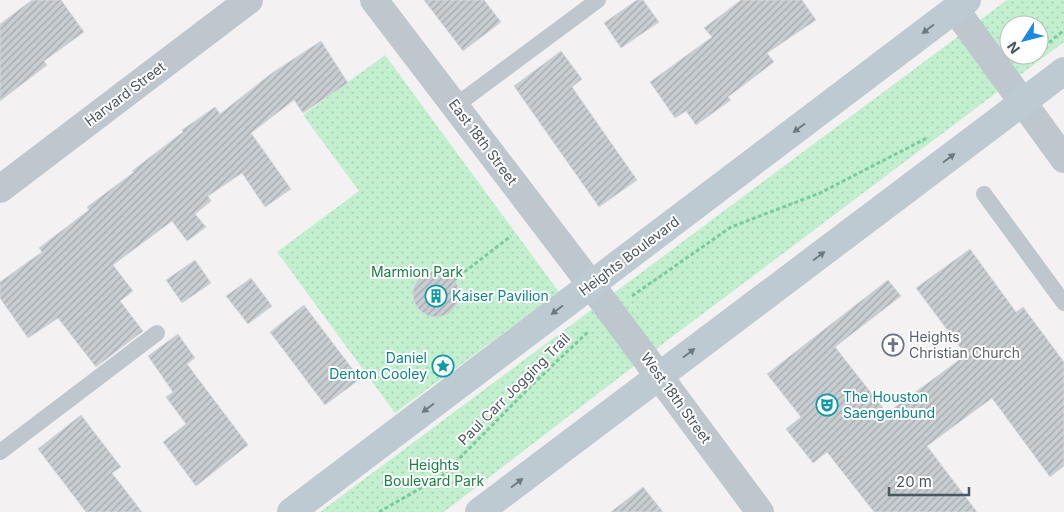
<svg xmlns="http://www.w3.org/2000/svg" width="1064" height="512" font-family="Inter,sans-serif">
<defs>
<pattern id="park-dots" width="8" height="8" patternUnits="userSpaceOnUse" patternTransform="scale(1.25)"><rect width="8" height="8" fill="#c2efce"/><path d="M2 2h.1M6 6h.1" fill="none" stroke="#a8cfb3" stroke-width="1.8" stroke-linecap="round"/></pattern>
<pattern id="building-hatch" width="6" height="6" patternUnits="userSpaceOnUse" patternTransform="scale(1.25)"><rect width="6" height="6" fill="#c8cdd1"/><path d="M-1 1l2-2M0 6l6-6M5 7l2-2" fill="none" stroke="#a4a9ad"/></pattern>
</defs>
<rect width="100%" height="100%" fill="#f4f1f2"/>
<g fill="url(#park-dots)" fill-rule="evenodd">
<path d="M1007 0H1064V42L664 343 444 512H320ZM1009 25H1039V55H1009Z"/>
<polygon points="385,55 559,292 395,413 277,252 359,191 303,115"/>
</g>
<g fill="url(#building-hatch)" stroke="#d5d8dc">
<polygon points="32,0 61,0 84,32 44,61 47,65 0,101 0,24"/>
<polygon points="424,0 484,0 501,22 463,51"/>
<polygon points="637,0 643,0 659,22 621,48 604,23"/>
<polygon points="741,0 802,0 816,20 767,53 774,62 728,97 731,100 696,125 686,111 675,118 650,82 712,37 704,28"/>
<polygon points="321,41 348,83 303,113 294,100 251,133 291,189 265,207 242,173 208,196 211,201 195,214 206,227 187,241 172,221 113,265 133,291 120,301 143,331 96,367 58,318 28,338 0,298 0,282 42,252 39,248 89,210 87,207 134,172 132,171 183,132 182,130 215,107 220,114 272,73"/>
<polygon points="561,51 582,79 572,87 637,180 599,207 514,86"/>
<polygon points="970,249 1016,312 1023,307 1064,362 1064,466 1050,477 992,398 927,446 977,512 874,512 827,452 813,463 786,429 801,417 767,374 888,280 901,296 835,347 887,413 966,355 916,288"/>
<polygon points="195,260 211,283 182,303 166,280"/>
<circle cx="436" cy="294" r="23"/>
<polygon points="251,278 272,306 248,324 226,296"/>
<polygon points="304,305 360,379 325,405 270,332"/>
<polygon points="178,334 195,358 187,364 248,445 196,486 163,442 186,424 166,397 173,392 148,356"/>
<polygon points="81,415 121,467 112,473 142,512 86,512 38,449"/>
<polygon points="643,487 663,512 611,512"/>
</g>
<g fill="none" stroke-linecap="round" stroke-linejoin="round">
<g stroke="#7acd9b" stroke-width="3" stroke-dasharray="4 2.5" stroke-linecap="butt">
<polyline points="1039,51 1064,30"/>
<polyline points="1025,63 1035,55"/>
<polyline points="454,280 511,236"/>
<polyline points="632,296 731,227 820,193 927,138"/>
<polyline points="379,512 442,476 534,383 589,331"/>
</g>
<g stroke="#bdc7cd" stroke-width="16">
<polyline points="455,106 598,0"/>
<polyline points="984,194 1064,303"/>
<polyline points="0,452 157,333"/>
</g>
<g stroke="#bdc7cd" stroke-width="28">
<polyline points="374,0 577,266 760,512"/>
<polyline points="955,9 1064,159"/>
<polyline points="0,189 249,0"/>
</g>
<g stroke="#becad2" stroke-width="28">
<polyline points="291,512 967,0"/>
<polyline points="479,512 1064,71"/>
</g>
</g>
<defs><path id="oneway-solid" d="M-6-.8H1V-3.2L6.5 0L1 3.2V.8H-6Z" transform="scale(1.25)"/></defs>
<g fill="#6c7a82">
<use href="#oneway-solid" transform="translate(928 29) rotate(143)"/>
<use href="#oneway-solid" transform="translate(799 128) rotate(143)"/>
<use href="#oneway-solid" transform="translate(949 158) rotate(-37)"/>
<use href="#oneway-solid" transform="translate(819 256) rotate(-37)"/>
<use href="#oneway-solid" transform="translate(557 310) rotate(143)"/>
<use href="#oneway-solid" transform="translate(689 353) rotate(-37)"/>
<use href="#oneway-solid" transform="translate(428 408) rotate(143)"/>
<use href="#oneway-solid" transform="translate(517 483) rotate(-37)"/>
</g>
<defs>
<g id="building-ring" transform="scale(1.125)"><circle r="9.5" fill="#fff" stroke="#0f9aa8" stroke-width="1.5"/><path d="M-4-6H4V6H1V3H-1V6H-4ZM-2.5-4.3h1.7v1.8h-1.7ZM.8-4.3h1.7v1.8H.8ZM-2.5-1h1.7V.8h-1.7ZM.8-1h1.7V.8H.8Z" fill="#0f9aa8"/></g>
<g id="church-ring" transform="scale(1.125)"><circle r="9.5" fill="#fff" stroke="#6b7280" stroke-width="1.5"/><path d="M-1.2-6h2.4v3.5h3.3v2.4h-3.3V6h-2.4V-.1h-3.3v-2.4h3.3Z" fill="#6b7280"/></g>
<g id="sight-ring" transform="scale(1.125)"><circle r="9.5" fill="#fff" stroke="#0f9aa8" stroke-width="1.5"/><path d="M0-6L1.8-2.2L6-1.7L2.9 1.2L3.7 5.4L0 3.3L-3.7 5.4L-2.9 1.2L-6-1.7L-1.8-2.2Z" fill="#0f9aa8"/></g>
<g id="theatre-ring" transform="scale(1.125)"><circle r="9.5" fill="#fff" stroke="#0f9aa8" stroke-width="1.5"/><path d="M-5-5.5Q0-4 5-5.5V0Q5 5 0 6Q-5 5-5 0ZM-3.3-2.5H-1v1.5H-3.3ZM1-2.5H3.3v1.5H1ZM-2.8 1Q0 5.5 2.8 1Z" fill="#0f9aa8"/></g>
</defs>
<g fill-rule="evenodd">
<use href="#building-ring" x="436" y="296"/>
<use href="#church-ring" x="893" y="345"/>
<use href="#sight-ring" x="443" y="366"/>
<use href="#theatre-ring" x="827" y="405"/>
</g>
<g text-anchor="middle" stroke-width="4" stroke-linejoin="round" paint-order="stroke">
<g font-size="14" fill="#49575f" stroke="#fff">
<text transform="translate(125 94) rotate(-37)" y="5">Harvard Street</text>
<text transform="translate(483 142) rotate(53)" y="5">East 18th Street</text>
<text transform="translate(629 256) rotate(-37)" y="5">Heights Boulevard</text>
<text transform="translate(514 389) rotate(-45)" y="5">Paul Carr Jogging Trail</text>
<text transform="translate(676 398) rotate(54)" y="5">West 18th Street</text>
</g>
<g font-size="14" fill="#198142" stroke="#fff">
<text x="417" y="277">Marmion Park</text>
<text x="434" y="470">Heights<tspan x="434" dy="16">Boulevard Park</tspan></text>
</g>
<g font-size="14" fill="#0d838f" stroke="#fff" text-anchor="start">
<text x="452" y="301">Kaiser Pavilion</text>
<text x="427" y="363" text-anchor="end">Daniel<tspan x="427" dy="16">Denton Cooley</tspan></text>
<text x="843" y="402">The Houston<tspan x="843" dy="16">Saengenbund</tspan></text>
</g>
<g font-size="14" fill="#5b616d" stroke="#fff" text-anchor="start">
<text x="909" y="342">Heights<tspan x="909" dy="16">Christian Church</tspan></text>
</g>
</g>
<g transform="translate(1024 40) rotate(234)"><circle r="24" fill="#ffffff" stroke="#b6bcbf"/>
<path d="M0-4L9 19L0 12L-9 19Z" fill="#1c88e2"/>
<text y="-8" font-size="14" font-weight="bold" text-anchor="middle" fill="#49575f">N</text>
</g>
<path d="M889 487v8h80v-8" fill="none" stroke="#49575f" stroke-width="2.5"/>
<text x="896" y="487" font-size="15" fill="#49575f" stroke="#ffffff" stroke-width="4" paint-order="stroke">20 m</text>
</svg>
